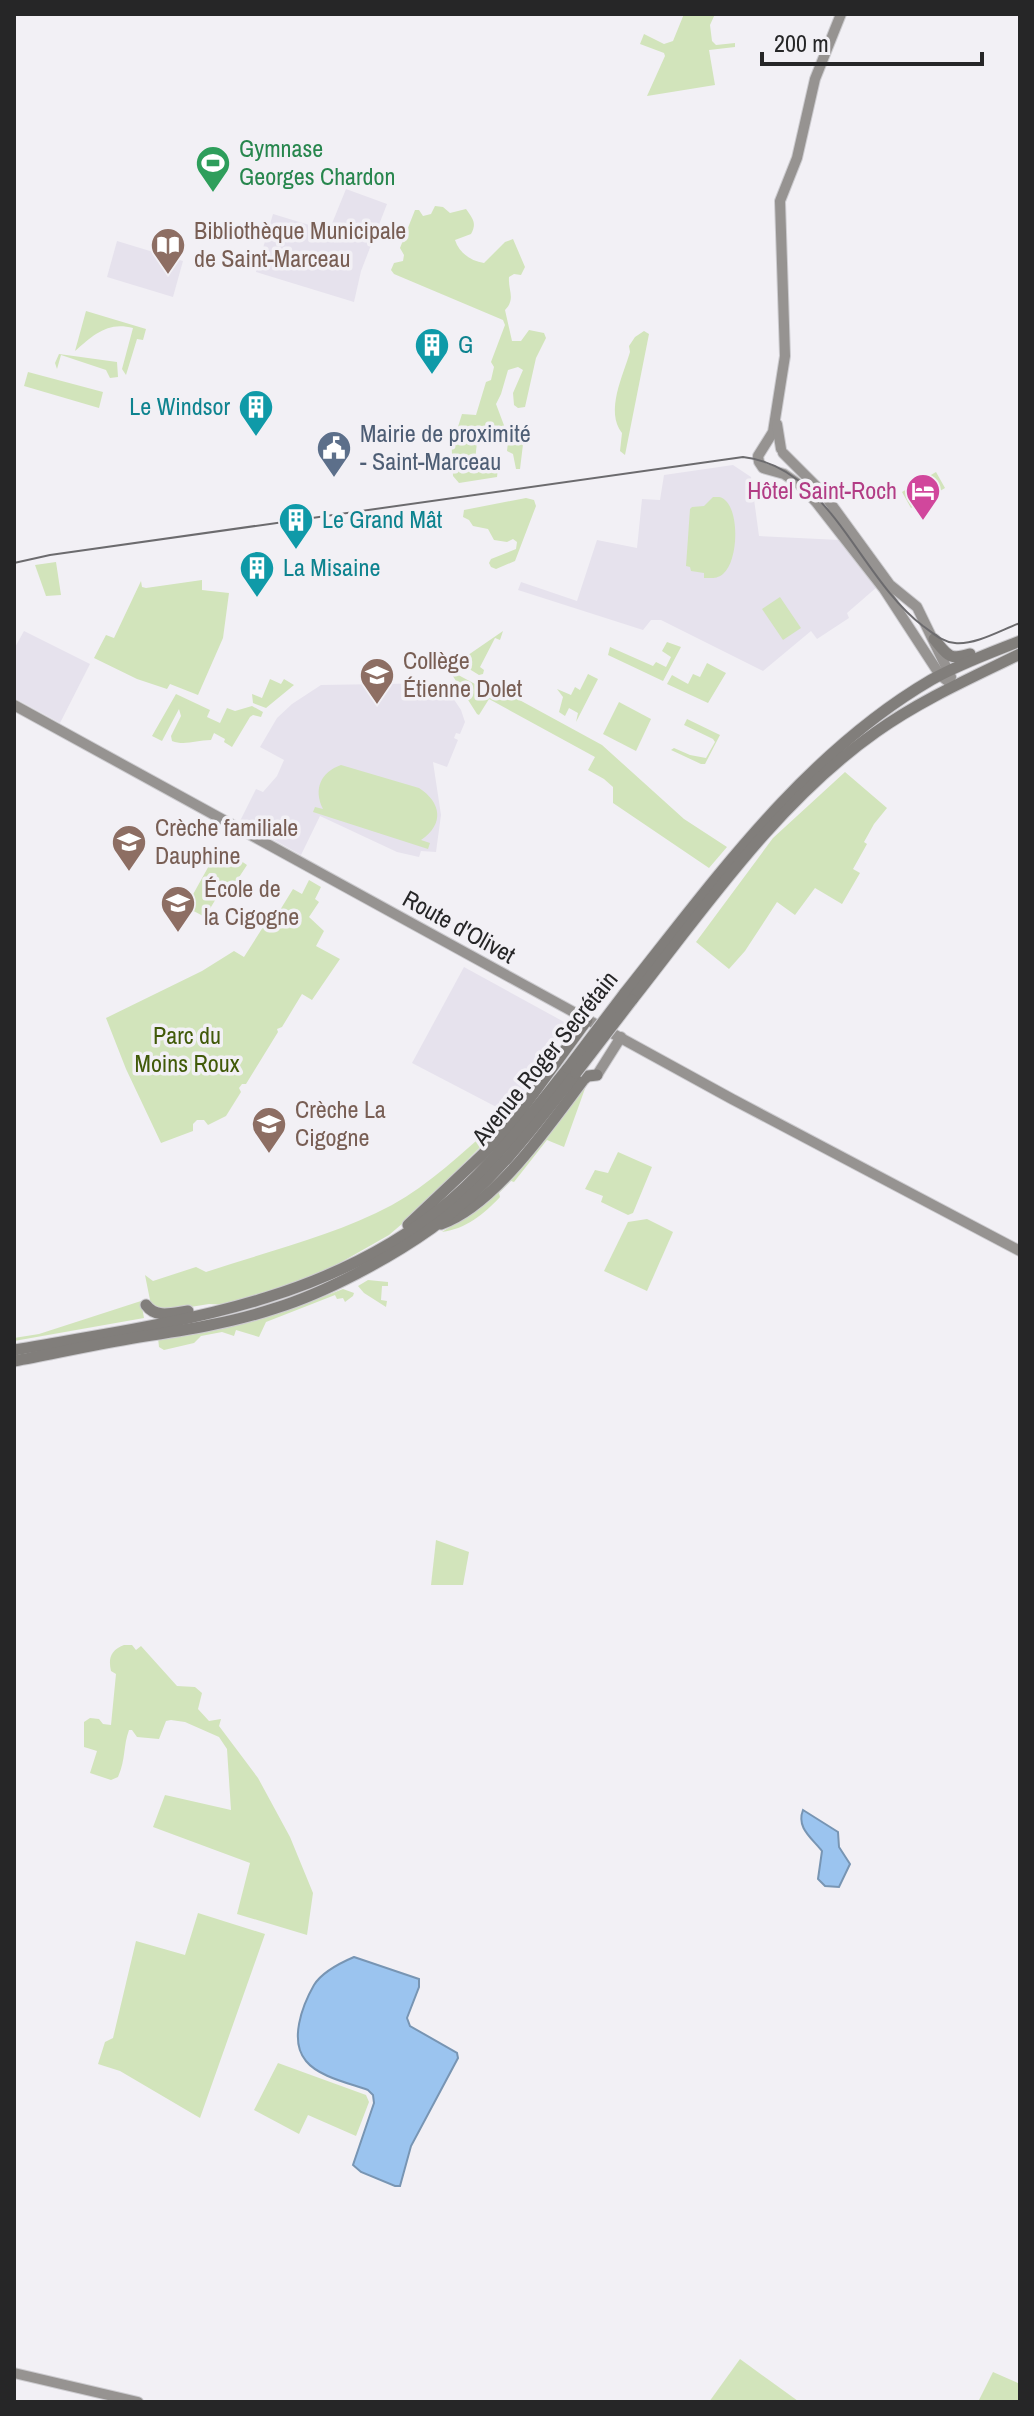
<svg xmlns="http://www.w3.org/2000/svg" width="1034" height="2416" font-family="'Archivo Narrow',sans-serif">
<rect width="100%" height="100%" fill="#f2f0f5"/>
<g fill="#e6e2ed">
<polygon points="346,189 387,204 361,271 354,302 256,272 273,214 329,231"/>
<polygon points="117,241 183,261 173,297 107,277"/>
<polygon points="733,465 751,477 759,536 840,540 877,587 847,613 849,618 817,639 811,631 763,671 661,620 651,620 643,630 518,590 521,582 577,601 597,540 637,548 642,499 660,500 664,475"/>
<polygon points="24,631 90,664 60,723 14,698 14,649"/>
<polygon points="443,683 461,710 465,722 460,734 456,733 454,738 458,740 447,767 433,762 441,815 436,852 421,851 419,857 397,852 320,816 301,855 240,821 256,789 263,792 277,776 284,760 260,747 277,718 292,704 321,685"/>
<polygon points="464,967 566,1023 548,1062 506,1112 412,1063"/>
</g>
<g fill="#d2e4bb">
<polygon points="684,14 715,14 710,25 712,41 716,45 735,43 735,47 709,50 715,85 647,96 665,56 664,53 640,44 644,34 664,44 673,41"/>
<path d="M435 206 443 207 450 213 466 209C473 219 477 223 471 234L455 240C459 253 471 261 484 263L505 242 513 239 525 267 521 275 514 274 509 277C508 291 516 299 505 310L512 341H521L529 330 544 333 546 338 536 358 525 407 518 408 514 405 513 393 523 370 518 367 508 370 501 394 496 404 505 428 501 437H493L489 430 483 428 477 442 475 461 498 469 497 477 459 483 453 476 451 432 457 430 462 414 476 415 486 382 491 380 494 367 491 362 505 325 503 320 394 274 391 270 394 263 403 261 404 255 400 248 415 210H419L423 216 431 214Z"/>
<path d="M86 311 146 329 143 340 137 339 126 375 122 369 133 328C108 321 93 335 75 351Z"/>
<path d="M644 331 649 334 625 455 620 451 622 433C605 411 623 376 630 352L629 346 635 337Z"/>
<polygon points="59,354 117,362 118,377 110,378 106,370 61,355 57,369 55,363"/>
<polygon points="28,372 103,392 99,408 24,386"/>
<polygon points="523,426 525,428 520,469 516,469 513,454 507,451 508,442 504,434 507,428"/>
<polygon points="936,472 945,488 911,508 902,492"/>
<path d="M713 497C718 497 721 496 725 500 740 513 738 562 723 574 717 579 711 578 704 578V573L691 571 690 567 686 566 690 509 692 507 704 506Z"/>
<polygon points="526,498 534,500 536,506 515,561 496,569 491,567 489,563 491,559 516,549 517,542 513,539 507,542 494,540 488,529 473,526 469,520 463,517 464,510"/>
<polygon points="56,562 61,595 46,596 35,565"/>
<polygon points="202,580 202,590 229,593 223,638 198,695 170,684 167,689 137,679 94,658 106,635 114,638 141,581 142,587 146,588"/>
<polygon points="780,597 801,628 783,640 762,609"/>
<polygon points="503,631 500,640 495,638 480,667 484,670 483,674 479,675 458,662"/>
<polygon points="667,642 681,647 663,681 608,655 610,647 653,666 656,662 666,667 671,657 662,651"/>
<polygon points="707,663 726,673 708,703 667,684 672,675 688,684 693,674 700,677"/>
<polygon points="449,670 501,698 505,692 602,745 684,819 727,847 709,868 613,803 613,787 604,779 588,770 595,757 489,699 479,715 477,714"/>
<polygon points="588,674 598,679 576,722 578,713 569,708 565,716 559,712 563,697 557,689 571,695 575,687 580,690"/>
<polygon points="270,679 281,684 284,679 294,685 266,708 253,703 252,694 262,698"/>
<path d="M176 694 210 710 207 717 220 723 227 708 235 711 252 706 263 712 261 717 253 715 250 717 232 747 224 742 225 739 214 733 211 740C196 740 185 746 172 741L171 736 181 716 179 709 162 741 152 736Z"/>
<polygon points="619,702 651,719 636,751 603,734"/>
<polygon points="687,719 720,735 705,764 701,764 671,750 674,748 690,755 706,758 715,742 713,739 684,725"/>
<path d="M341 765 419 788C441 802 445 824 421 840L430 843 428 849 313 812 315 807 323 809C313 789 321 772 341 765Z"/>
<polygon points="845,772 887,808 874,824 864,842 867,844 853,869 860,873 842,904 815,888 795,915 777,902 745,951 729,969 696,942 773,838"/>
<polygon points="228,852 247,865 228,894 209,882 205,883 203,889 217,897 205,917 186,907 211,862 219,866"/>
<polygon points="309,880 321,887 315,899 319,902 309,917 324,931 316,946 340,959 312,1000 302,994 282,1027 277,1029 278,1032 246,1084 242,1084 239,1088 241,1092 226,1116 208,1125 204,1120 197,1120 193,1124 193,1131 161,1143 126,1069 106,1018 202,971 234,951 244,957 272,913 277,915 293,889 302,894"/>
<path d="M587 1083 564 1147 547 1140 514 1182 511 1181 499 1193 500 1197C484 1214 466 1229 442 1232L468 1215Z"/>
<path d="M494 1125 496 1131 417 1211 389 1235 338 1264 290 1287 231 1305 209 1304 172 1310H156L151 1305 145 1275 153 1281 196 1267 206 1272C268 1251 334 1236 392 1205 430 1184 461 1154 494 1125Z"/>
<polygon points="618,1152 652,1167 633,1213 628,1215 601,1202 603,1196 585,1189 595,1170 608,1173"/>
<polygon points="647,1219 673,1232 647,1291 604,1271 628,1222"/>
<polygon points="368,1280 388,1282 388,1286 382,1286 381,1300 387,1301 386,1307 364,1293 358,1286"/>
<polygon points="343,1289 354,1293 353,1296 345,1302 343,1298 337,1299 335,1295 266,1322 259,1337 236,1330 234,1336 222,1332 201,1336 194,1343 164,1350 159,1347 158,1338 302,1305"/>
<polygon points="141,1301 144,1318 14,1341 14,1338 39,1334"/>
<polygon points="436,1540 469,1552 463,1585 431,1585"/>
<path d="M124 1645H132L136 1650 141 1646 177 1686 195 1687 202 1693 198 1709 209 1721 221 1719 219 1726 258 1778 290 1837 313 1893 307 1935 237 1914 250 1863 153 1827 165 1795 231 1810 227 1749 219 1737 185 1722 171 1720 166 1721 159 1739 137 1737 132 1730H129C123 1746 126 1759 118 1777L111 1780 90 1773 97 1751 84 1747V1722L90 1718 99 1719 103 1724 111 1725 116 1674 111 1671C108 1658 111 1650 124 1645Z"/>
<polygon points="198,1913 265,1934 200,2118 120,2071 98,2064 105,2042 113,2038 136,1941 185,1955"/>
<polygon points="278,2063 366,2095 369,2102 356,2136 308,2115 299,2134 254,2110"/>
<polygon points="740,2359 798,2401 798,2402 709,2402"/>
<polygon points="993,2372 1020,2384 1020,2402 978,2402"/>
</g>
<g fill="#9bc4ef" stroke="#7895b3" stroke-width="2">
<path d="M803 1810 838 1832 839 1847 850 1864 839 1887 825 1886 818 1879 822 1851C812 1838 796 1828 803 1810Z"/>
<path d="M354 1957 419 1979V1987L407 2018 410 2026 457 2053 458 2058 411 2146 400 2186H395L361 2172 353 2165 374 2103 373 2095 368 2090C349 2083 319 2077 306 2061 289 2041 302 2006 314 1985 322 1972 340 1963 354 1957Z"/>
</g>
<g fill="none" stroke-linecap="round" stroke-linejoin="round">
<g stroke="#cdccd0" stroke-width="12">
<g id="secondary">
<polyline points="841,14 815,79 797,158 780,201 785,356 773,432 758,456 759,462 763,468 784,474 800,485 816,502 884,589 940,675 954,686"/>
<polyline points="777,424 781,449"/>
<polyline points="783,453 823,493 890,585 917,607 951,677"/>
<polyline points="14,705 732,1099 1020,1251"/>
<polyline points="597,1075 621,1037"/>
<polyline points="14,2373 138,2402"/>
</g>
</g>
<g stroke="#cdccd0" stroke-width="13">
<g id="primary">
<path d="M934 639C947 654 948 661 970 654"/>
<path d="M624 994C714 881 803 755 931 680 959 664 990 653 1020 641"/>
<path d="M632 1000C706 906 777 802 876 732 921 700 971 678 1020 654"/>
<path d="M441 1224C494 1206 550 1124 584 1079L588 1076 597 1075"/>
<polyline points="408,1225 482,1155 509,1127 587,1020"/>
<path d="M146 1305C156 1319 173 1313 188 1311"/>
<path d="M14 1350C168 1323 328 1305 451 1200 496 1161 532 1113 568 1068"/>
<path d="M14 1361C56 1353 97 1344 139 1337 185 1330 231 1323 276 1308 325 1293 390 1258 432 1228 490 1186 533 1129 576 1073"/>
</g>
</g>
<use href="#secondary" stroke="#969391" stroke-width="10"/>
<use href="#primary" stroke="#817e7b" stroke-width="11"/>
<path stroke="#6c6b6e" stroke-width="2" d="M14 563 50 555 743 457C830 467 859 578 923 626 933 633 942 642 955 643 976 645 1001 630 1020 623"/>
<g stroke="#cdccd0" stroke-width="13" stroke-linecap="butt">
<g id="primary-bridge">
<polyline points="568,1068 624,994"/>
<polyline points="576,1073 632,1000"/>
</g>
</g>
<use href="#primary-bridge" stroke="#817e7b" stroke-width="11"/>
</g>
<defs>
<g id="stadium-pin" transform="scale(1.8)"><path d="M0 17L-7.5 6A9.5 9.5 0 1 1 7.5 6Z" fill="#2e9e5b" stroke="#f2f0f5"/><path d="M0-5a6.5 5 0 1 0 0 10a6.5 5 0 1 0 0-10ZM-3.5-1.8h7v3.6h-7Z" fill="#fff"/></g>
<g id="library-pin" transform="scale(1.8)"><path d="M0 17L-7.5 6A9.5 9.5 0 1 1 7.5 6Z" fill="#8d6e63" stroke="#f2f0f5"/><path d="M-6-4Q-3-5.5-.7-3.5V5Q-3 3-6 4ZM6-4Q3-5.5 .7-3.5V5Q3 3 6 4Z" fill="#fff"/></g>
<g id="building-pin" transform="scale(1.8)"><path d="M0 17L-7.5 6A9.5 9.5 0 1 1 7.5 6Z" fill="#0f9aa8" stroke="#f2f0f5"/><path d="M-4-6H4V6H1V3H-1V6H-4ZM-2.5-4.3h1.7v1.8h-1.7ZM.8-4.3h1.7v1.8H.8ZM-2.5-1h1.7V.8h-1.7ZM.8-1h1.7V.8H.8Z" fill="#fff"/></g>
<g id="civic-pin" transform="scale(1.8)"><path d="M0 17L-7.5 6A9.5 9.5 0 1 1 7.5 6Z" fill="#5c6f8a" stroke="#f2f0f5"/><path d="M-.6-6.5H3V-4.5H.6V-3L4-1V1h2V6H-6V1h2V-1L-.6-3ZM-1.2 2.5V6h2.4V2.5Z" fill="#fff"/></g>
<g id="hotel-pin" transform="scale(1.8)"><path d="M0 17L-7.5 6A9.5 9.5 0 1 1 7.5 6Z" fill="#d1479c" stroke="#f2f0f5"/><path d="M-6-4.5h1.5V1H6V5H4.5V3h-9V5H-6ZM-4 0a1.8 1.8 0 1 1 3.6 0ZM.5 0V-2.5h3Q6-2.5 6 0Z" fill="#fff"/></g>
<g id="school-pin" transform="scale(1.8)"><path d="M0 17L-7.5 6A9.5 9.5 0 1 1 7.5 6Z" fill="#8d6e63" stroke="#f2f0f5"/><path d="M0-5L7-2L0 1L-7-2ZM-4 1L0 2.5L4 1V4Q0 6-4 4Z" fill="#fff"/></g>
</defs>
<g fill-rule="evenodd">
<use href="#stadium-pin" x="213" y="163"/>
<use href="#library-pin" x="168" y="245"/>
<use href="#building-pin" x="432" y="345"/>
<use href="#building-pin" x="256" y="407"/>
<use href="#civic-pin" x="334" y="448"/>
<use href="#hotel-pin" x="923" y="491"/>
<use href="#building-pin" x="296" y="520"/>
<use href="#building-pin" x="257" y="568"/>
<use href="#school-pin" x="377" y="675"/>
<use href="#school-pin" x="129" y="842"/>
<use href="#school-pin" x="178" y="903"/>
<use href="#school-pin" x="269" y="1124"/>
</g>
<g text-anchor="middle" stroke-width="7" stroke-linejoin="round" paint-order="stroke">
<g font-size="24" fill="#27864d" stroke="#f2f0f5" text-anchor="start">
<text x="239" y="157">Gymnase<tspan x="239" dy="28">Georges Chardon</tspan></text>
</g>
<g font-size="24" fill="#785e54" stroke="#f2f0f5" text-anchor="start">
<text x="194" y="239">Bibliothèque Municipale<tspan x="194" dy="28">de Saint-Marceau</tspan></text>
<text x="403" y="669">Collège<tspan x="403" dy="28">Étienne Dolet</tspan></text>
<text x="155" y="836">Crèche familiale<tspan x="155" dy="28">Dauphine</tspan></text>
<text x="204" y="897">École de<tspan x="204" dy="28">la Cigogne</tspan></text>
<text x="295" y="1118">Crèche La<tspan x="295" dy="28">Cigogne</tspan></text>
</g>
<g font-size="24" fill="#0d838f" stroke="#f2f0f5" text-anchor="start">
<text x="458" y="353">G</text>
<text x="230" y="415" text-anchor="end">Le Windsor</text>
<text x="322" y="528">Le Grand Mât</text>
<text x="283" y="576">La Misaine</text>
</g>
<g font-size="24" fill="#4e5e75" stroke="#f2f0f5" text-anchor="start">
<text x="360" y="442">Mairie de proximité<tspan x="360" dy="28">- Saint-Marceau</tspan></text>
</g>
<g font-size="24" fill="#b23c85" stroke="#f2f0f5" text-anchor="end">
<text x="897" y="499">Hôtel Saint-Roch</text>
</g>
<g font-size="24" fill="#262627" stroke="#f2f0f5">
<text transform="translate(459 927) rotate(29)" y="8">Route d'Olivet</text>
<text transform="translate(545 1058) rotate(-51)" y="8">Avenue Roger Secrétain</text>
</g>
<g font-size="24" fill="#415a09" stroke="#f2f0f5">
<text x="187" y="1044">Parc du<tspan x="187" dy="28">Moins Roux</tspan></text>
</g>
</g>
<rect width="1034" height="2416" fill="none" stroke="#262627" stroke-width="32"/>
<path d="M762 52v12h220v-12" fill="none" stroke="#262627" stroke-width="4"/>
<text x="774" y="52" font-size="24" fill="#262627" stroke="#f2f0f5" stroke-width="6" paint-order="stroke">200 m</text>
</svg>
